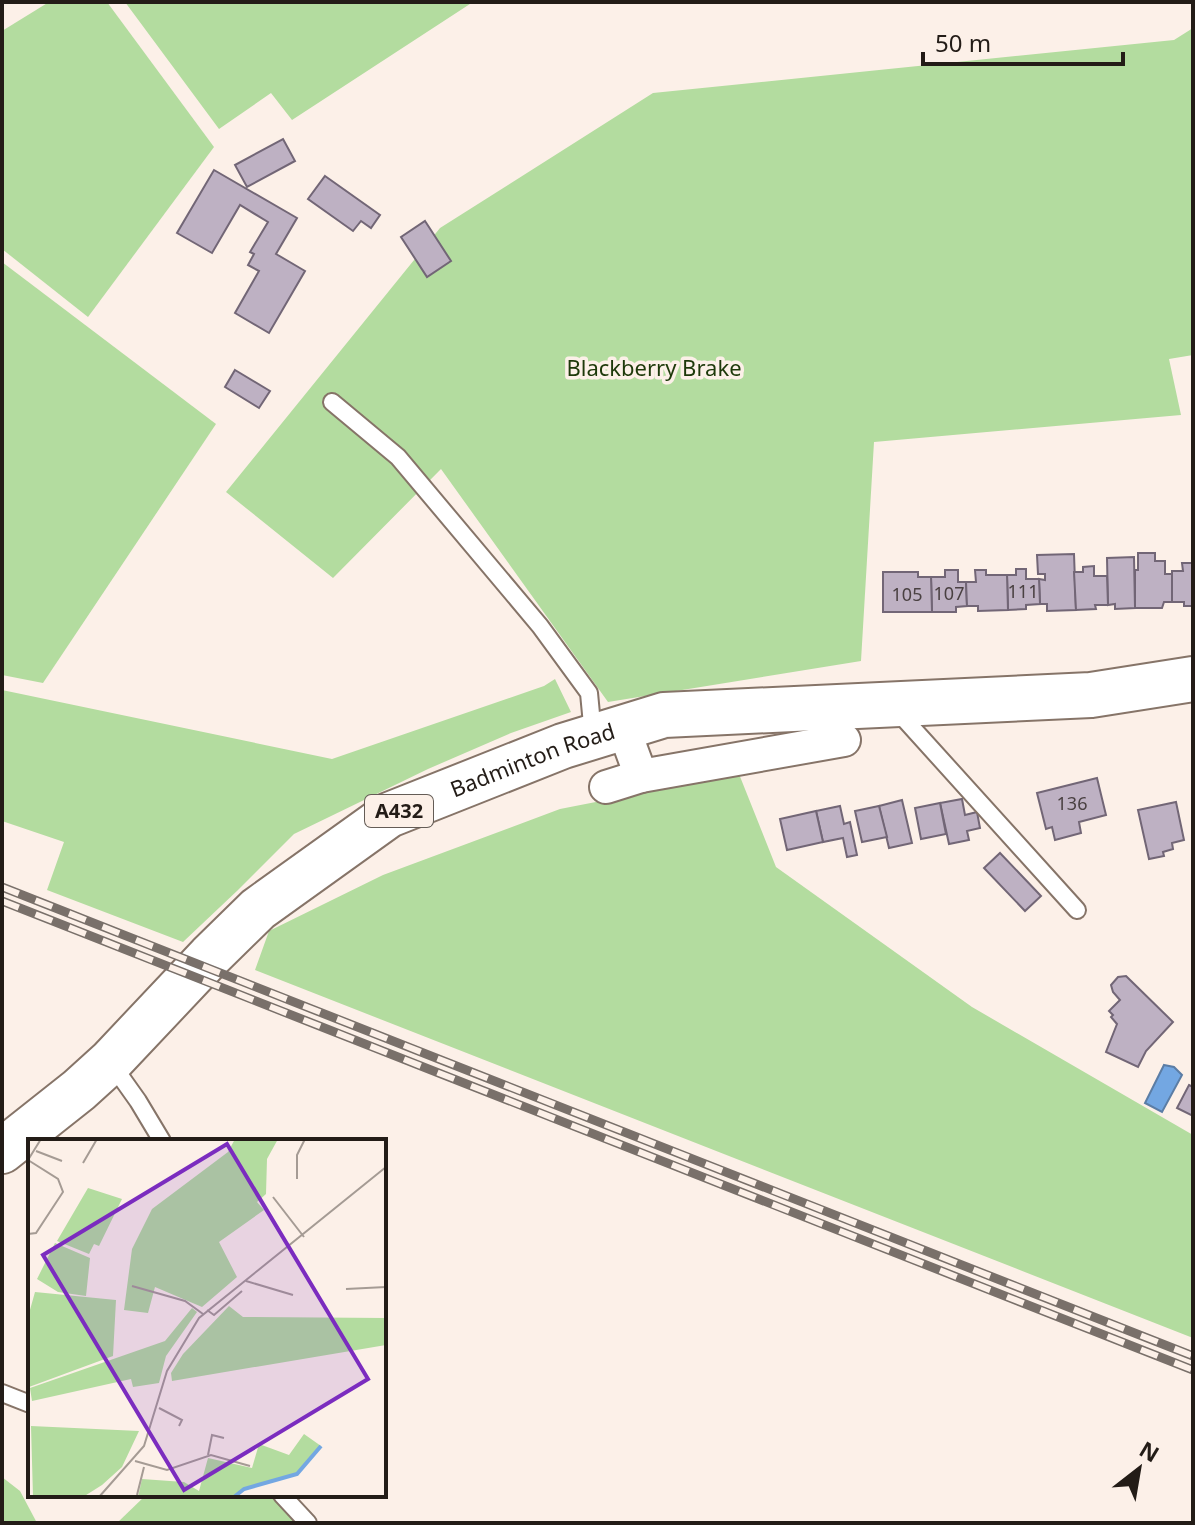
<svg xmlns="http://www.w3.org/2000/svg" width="1195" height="1525" font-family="'Noto Sans',sans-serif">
<rect width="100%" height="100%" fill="#fcf0e8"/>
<g fill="#b3dc9f">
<polygon points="49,2 107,2 214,147 88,317 2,249 2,31"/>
<polygon points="125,2 473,2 292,120 271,93 219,129"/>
<polygon points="1193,28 1193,355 1169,359 1181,415 874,442 861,661 608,702 441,469 333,578 226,492 440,228 653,93 1174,40"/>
<polygon points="2,262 216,424 43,683 2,675"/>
<polygon points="555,679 571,712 511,733 428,769 294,834 238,890 183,942 47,890 64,842 2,821 2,690 332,759 544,686"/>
<polygon points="739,774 776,867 972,1007 1193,1135 1193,1338 255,970 269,931 383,875 560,809"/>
<polygon points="2,1477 20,1491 37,1523 2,1523"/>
<polygon points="146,1495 270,1495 296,1523 117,1523"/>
</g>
<polygon fill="#73a7e2" stroke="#5b7da5" stroke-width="2" points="1164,1065 1174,1067 1182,1075 1162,1112 1145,1103"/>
<g fill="#beb1c3" stroke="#726676" stroke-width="2">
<polygon points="283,139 295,161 247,187 235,165"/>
<polygon points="214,170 297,218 276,254 305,271 269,333 235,313 259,271 248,265 254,254 250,252 268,222 240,205 212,253 177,233"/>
<polygon points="325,176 380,215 371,228 361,221 353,231 308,199"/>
<polygon points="425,221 451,261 427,277 401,237"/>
<polygon points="235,370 270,391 259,408 225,387"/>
<polygon points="1138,553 1155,553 1155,561 1165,561 1165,574 1172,574 1172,602 1164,602 1162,608 1135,608 1135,570 1138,570"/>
<polygon points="1074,554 1076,610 1047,611 1047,604 1040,604 1039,579 1045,580 1045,574 1038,574 1037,555"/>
<polygon points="1134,557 1135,608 1115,609 1115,604 1108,605 1107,558"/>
<polygon points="1182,563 1193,563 1193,606 1184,606 1184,602 1172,602 1172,571 1183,571"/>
<polygon points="1094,566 1094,576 1107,576 1108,605 1095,605 1096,609 1076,610 1074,572 1083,572 1083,567"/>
<polygon points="1016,569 1026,569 1026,579 1039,579 1040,604 1026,605 1026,609 1008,610 1007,575 1016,575"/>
<polygon points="945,570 958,570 958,582 966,582 967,606 956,607 956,612 932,612 931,577 945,577"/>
<polygon points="975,570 986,570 986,575 1007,575 1008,610 978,611 978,606 967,606 966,582 976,582"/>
<polygon points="883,572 918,572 918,577 931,577 932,612 883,612"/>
<polygon points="1097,778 1106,815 1079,822 1081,833 1055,840 1052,827 1046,829 1037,793"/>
<polygon points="962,799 965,815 977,812 980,828 967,831 969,840 949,844 940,803"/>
<polygon points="902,800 912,843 889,848 879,806"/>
<polygon points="1176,802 1184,840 1172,843 1173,849 1163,852 1164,856 1149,859 1138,810"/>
<polygon points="940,803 946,834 921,839 915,808"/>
<polygon points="840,806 844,824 850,822 857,855 847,857 843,838 823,842 816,811"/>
<polygon points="879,806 887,837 862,842 855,811"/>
<polygon points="816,811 823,842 787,850 780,819"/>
<polygon points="1000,853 1041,896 1025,911 984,868"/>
<polygon points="1126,976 1173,1022 1146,1051 1138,1067 1106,1052 1117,1024 1111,1017 1113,1015 1109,1011 1120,1000 1113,992 1111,985 1118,977"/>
<polygon points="1189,1085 1193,1087 1193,1116 1177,1108"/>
</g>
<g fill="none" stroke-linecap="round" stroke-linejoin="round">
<g stroke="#867468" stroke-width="20">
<g id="service">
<polyline points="332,402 398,457 540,626 589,693 593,735"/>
<polyline points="898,712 1077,910"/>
<polyline points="111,1063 138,1101 162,1141"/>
<polyline points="2,1393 30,1404"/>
<polyline points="282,1495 308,1523"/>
</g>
</g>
<g stroke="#867468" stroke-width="36">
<g id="minor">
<polyline points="623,727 641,776 844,740"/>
<polyline points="606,787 641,776"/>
</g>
</g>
<g stroke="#867468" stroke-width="48">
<g id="primary">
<path id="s1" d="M2 1151 79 1090 111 1061 210 956 258 909 389 815 563 746 664 715 1091 695 1193 679"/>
</g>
</g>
<use href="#service" stroke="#fff" stroke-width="16"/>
<use href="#minor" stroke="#fff" stroke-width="32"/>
<use href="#primary" stroke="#fff" stroke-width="44"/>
<g stroke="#79706a" stroke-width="9">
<g id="rail">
<polyline points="2,887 1193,1356"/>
<polyline points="2,901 1193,1370"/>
</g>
</g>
<use href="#rail" stroke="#fcf0e8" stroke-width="6" stroke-dasharray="18" stroke-linecap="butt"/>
</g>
<g text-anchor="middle" stroke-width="7" stroke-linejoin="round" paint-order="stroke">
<g font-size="18" fill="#4a4142">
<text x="1023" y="598">111</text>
<text x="949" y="600">107</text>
<text x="907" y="601">105</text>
<text x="1072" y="810">136</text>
</g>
<rect fill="#fcf0e8" stroke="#645c56" stroke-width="2" x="365" y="795" width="68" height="32" rx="6"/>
<g font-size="20" font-weight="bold" fill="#231c17">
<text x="399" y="818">A432</text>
</g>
<g font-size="22" fill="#1d390a" stroke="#fcf0e8">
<text x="654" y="376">Blackberry Brake</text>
</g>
<g font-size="22" fill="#231c17" stroke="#fcf0e8">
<text dy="8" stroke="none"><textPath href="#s1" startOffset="668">Badminton Road</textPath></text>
</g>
</g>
<g transform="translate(28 1139)">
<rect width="358" height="358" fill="#fcf0e8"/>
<path d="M207 0H250L239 20 238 55 229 63 236 71 191 103 209 138 174 168 127 148 120 174 96 171 104 110 124 70 200 13ZM60 49 94 60 71 107 66 105 61 115 29 102ZM27 104 62 119 58 157 30 153 9 140ZM7 153 88 161 85 217 1 248 0 178ZM201 167 215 178 358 179V206L144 242 143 234 155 215ZM164 169 169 173 138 217 131 244 105 248 103 240 4 262 2 249 137 202ZM3 287 111 292 94 328 74 346 55 358H5ZM276 295 293 307 269 335 216 350 206 358H110L114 340 156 343 171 352 180 319 224 329 231 305 261 316Z" fill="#b3dc9f"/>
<path fill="none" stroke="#73a7e2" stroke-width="4" d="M206 358 216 350 269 335 293 307"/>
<path fill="none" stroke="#a59b94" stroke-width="2" d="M8 12 34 22M0 21 13 0M55 24 69 0M269 40V16L277 0M245 58 276 98M0 95 8 94 35 53 30 40 0 21M218 142 265 156M104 147 157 162 175 175M318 150 358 148M179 171 186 176 214 152M131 269 154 281 151 287M180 316 184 296 196 299M107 322 139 331 183 316 222 327M109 356 116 328M71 358 116 307 139 232 171 179 358 28"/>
<path fill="#7b2cbf" fill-opacity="0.15" stroke="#7b2cbf" stroke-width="4" d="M199 5 340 240 156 351 15 116Z"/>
<rect width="358" height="358" fill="none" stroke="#231c17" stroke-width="4"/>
</g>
<rect width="1195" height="1525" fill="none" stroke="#231c17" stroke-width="8"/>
<g transform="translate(1139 1469) rotate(31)" stroke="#fcf0e8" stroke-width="6" paint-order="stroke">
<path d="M0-6L14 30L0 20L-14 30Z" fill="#231c17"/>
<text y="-12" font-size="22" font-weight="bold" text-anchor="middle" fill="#231c17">N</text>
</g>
<path d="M923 52v12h200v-12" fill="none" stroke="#231c17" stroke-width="4"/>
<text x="935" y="52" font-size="24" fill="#231c17" stroke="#fcf0e8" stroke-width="6" paint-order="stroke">50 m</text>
</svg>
